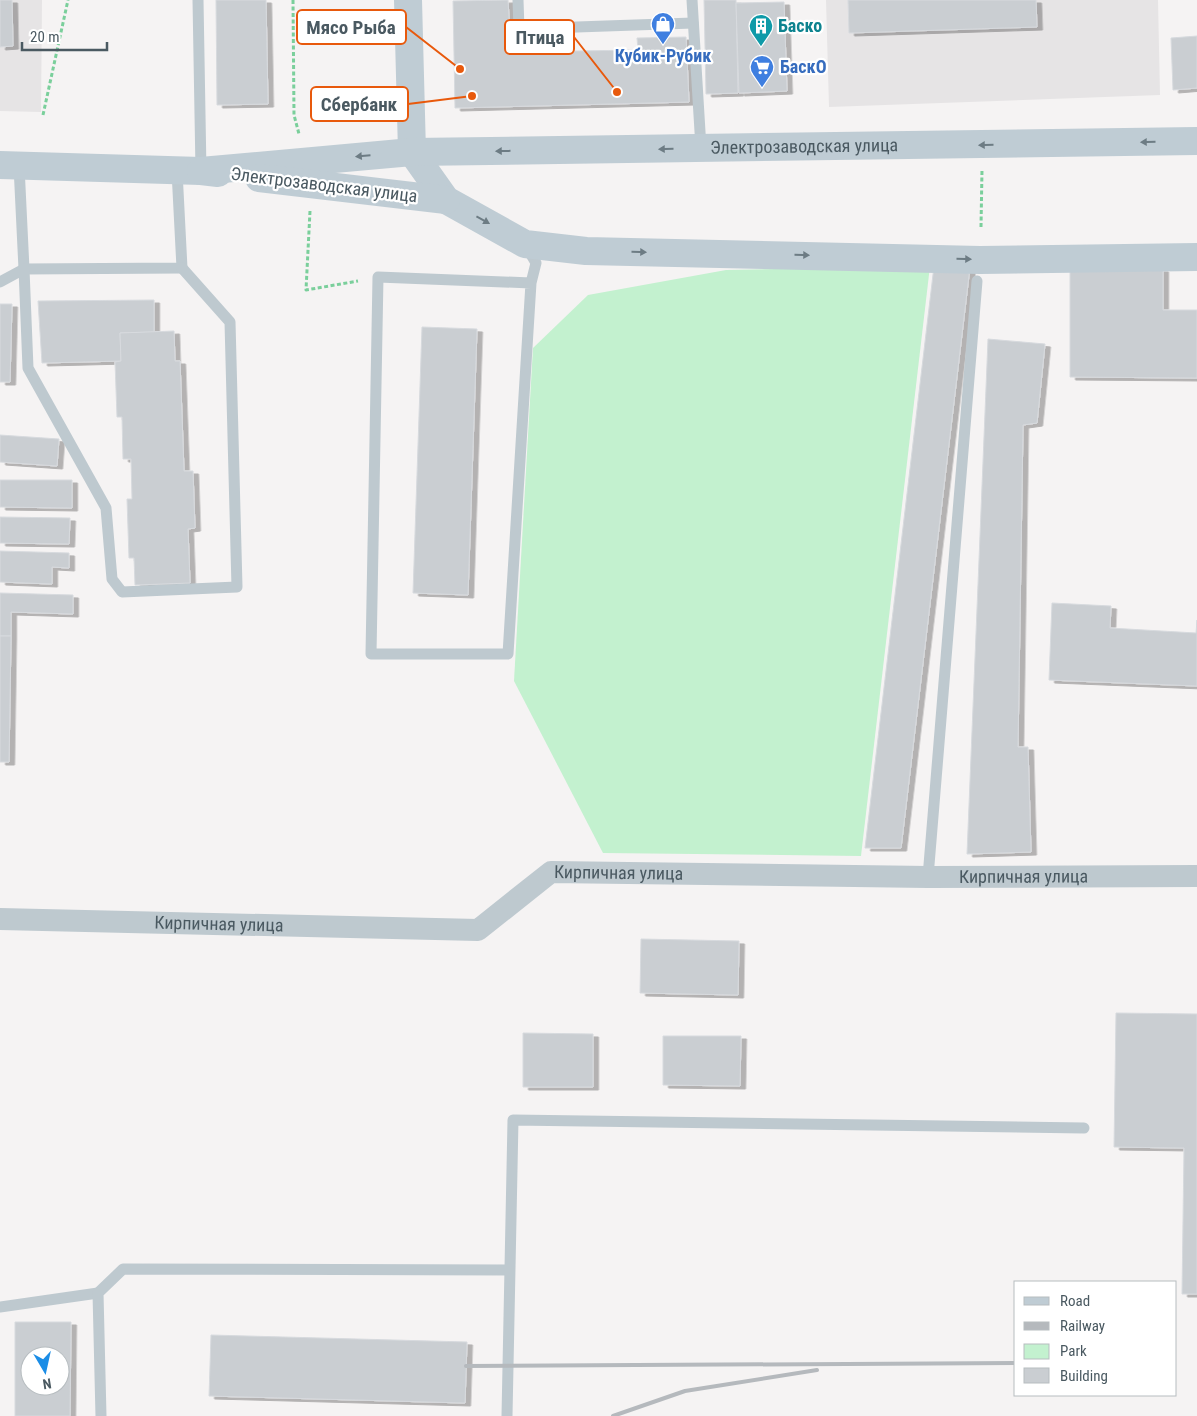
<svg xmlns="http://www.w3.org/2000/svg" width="1197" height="1416" font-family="'Roboto Condensed',sans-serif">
<defs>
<filter id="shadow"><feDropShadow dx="5.5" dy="3" stdDeviation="0" flood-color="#0004"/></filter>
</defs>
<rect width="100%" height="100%" fill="#f5f3f3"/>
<g fill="#e6e4e5">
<polygon points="0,0 42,0 41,112 0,111"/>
<polygon points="826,0 1158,0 1160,95 829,107"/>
</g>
<polygon fill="#c3f1cf" points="930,266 861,856 603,853 514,681 533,348 588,295 726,270"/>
<g fill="#caced2" stroke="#d7dade" fill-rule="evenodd" filter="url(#shadow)">
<polygon points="0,0 12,0 13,46 0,47"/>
<polygon points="216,0 266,0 268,104 217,105"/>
<polygon points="508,0 511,52 638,50 637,38 686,37 689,102 455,108 453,1"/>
<polygon points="704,0 736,0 738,93 706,94"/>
<polygon points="848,0 1036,0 1037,27 849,33"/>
<polygon points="784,2 787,91 739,93 736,3"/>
<polygon points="1197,36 1197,88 1173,90 1171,38"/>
<polygon points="934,266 970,267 901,848 865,848"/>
<polygon points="1070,268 1163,269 1163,310 1197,310 1197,378 1070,377"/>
<polygon points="154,300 154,332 120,333 121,361 42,363 38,301"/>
<polygon points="0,304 12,304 10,382 0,382"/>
<polygon points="422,327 477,329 468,595 413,593"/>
<polygon points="174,331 175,361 180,361 184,471 193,471 195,528 188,529 190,583 135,585 134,558 129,558 127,499 132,499 131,459 123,459 122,417 117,417 115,362 121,361 120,333"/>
<polygon points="988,339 1045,344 1037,423 1023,425 1018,747 1028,747 1031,852 967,854"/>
<polygon points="0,435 59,439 57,466 0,462"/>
<polygon points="0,480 72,480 72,508 0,507"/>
<polygon points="0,517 70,518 69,544 0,543"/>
<polygon points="0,551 69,553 69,568 52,567 52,584 0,582"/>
<polygon points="0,593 73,595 73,614 11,612 11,636 0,636"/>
<polygon points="1052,603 1111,606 1110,628 1196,633 1197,620 1197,686 1049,680"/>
<polygon points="0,636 11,636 9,762 0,762"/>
<polygon points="641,939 739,941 738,995 640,993"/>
<polygon points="1116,1013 1197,1014 1197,1294 1182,1294 1184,1148 1114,1147"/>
<polygon points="523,1033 593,1034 593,1087 523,1087"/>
<polygon points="663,1036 741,1036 740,1086 663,1085"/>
<path d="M15 1322H71L70 1416H15ZM30 1356H60V1386H30Z"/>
<polygon points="211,1335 467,1342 465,1403 209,1396"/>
</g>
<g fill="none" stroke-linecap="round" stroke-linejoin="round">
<g stroke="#7acf9b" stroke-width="3" stroke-dasharray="4 2.5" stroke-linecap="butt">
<polyline points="293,0 294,115 299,134"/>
<polyline points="43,115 68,0"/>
<polyline points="310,211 306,290 358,281"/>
<polyline points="981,227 982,170"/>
</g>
<g stroke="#bec9cf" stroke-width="11">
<polyline points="198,0 201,171"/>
<polyline points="518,0 519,29 693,23"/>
<polyline points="692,0 701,148"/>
<polyline points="19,166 24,269 182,268 177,171"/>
<polyline points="526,246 536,263 531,283 378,277 371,654 508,654 531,283"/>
<polyline points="0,282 24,269 28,368 106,508 112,579 122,592 237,587 230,322 182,268"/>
<polyline points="928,877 977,281"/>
<polyline points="0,1307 98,1293"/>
<polyline points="101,1416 98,1293 123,1269 509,1270"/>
<polyline points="507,1416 513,1120 1084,1128"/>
</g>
<path stroke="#bec9cf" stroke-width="22" id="s1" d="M0 919 478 930 551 872 928 877 1197 876"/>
<g stroke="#bfccd4" stroke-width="28">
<polyline points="408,0 412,152"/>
<polyline points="412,152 446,200 525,244 586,251 980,260 1197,257"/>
<polyline points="0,165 201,171 218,173"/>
<path id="s2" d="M201 171 412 152 1197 141"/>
<polyline points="259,178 446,200"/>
</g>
<g stroke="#b5b9bd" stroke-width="4">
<polyline points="466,1366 1016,1363"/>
<polyline points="613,1416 685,1391 817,1370"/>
</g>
</g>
<defs><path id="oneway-solid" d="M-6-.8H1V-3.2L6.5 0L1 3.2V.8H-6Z" transform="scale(1.25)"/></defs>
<g fill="#6d7c84">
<use href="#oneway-solid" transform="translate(1148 142) rotate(179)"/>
<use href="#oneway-solid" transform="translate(986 145) rotate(179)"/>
<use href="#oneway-solid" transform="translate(666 149) rotate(179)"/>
<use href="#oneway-solid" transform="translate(503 151) rotate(179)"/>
<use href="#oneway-solid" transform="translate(363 156) rotate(175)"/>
<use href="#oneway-solid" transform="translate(483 220) rotate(29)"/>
<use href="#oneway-solid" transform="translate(639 252) rotate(1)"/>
<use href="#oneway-solid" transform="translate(802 255) rotate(1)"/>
<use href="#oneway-solid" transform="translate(964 259) rotate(1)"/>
</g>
<defs>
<g id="shop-pin" transform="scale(1.25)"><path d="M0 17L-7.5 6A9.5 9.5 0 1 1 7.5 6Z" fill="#3f7fe0" stroke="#fff"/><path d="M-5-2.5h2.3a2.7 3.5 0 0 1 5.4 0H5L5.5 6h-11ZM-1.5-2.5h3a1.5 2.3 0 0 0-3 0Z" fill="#fff"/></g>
<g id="building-pin" transform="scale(1.25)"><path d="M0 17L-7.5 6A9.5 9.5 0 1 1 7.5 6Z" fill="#0f9aa8" stroke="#fff"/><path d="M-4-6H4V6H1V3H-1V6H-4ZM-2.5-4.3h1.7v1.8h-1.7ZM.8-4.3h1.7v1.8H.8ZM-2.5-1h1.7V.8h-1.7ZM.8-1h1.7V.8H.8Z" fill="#fff"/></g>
<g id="supermarket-pin" transform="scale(1.25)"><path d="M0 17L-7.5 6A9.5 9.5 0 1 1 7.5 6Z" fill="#3f7fe0" stroke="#fff"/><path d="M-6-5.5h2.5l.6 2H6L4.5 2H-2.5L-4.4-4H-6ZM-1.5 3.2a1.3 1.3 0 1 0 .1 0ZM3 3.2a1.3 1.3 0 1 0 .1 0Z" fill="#fff"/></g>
</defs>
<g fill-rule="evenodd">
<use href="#shop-pin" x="663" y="24"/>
<use href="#building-pin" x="761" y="26"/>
<use href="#supermarket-pin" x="762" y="67"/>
</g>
<g text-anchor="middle" stroke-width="4.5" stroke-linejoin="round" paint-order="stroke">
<g font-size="18" font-weight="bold" fill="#0d838f" stroke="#fff" text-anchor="start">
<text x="778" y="32">Баско</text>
</g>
<g font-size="18" font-weight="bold" fill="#366cbe" stroke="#fff">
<text x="663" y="62">Кубик-Рубик</text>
<text x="780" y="73" text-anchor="start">БаскО</text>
</g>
<g font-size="18" fill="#4a5961" stroke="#fff">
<text dy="6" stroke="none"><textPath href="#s2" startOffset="604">Электрозаводская улица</textPath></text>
<text transform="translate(324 185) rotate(7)" y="6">Электрозаводская улица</text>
<text dy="6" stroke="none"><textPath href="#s1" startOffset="639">Кирпичная улица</textPath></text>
<text dy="6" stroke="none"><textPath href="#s1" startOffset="1044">Кирпичная улица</textPath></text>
<text dy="6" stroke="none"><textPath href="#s1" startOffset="219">Кирпичная улица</textPath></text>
</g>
</g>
<path fill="none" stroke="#e8590c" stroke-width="2" d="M460 69L406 27M617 92L574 37M472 96L408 104"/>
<g fill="#e8590c" stroke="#fff" stroke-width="2">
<circle cx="460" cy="69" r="5"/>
<circle cx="617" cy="92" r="5"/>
<circle cx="472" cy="96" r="5"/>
</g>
<g fill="#fff" stroke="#e8590c" stroke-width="2">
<rect x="297" y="10" width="109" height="34" rx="5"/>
<rect x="505" y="20" width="69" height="34" rx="5"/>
<rect x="311" y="87" width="97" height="34" rx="5"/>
</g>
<g font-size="19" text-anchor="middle" font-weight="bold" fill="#4a5961">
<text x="351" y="34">Мясо Рыба</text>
<text x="540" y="44">Птица</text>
<text x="359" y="111">Сбербанк</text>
</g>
<rect x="1014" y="1281" width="162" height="115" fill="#ffffff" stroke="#b7bdc0"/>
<rect x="1024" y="1297" width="25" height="8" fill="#bfccd4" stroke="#b7bdc0"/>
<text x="1060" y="1306" font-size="15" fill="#4a5961">Road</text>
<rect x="1024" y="1322" width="25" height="8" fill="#b5b9bd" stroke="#b7bdc0"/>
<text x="1060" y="1331" font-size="15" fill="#4a5961">Railway</text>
<rect x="1024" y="1344" width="25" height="15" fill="#c3f1cf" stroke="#b7bdc0"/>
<text x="1060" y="1356" font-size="15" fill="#4a5961">Park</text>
<rect x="1024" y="1368" width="25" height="15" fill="#caced2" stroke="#b7bdc0"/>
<text x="1060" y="1381" font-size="15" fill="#4a5961">Building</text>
<g transform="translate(45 1371) rotate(171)"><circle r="24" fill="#ffffff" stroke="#b7bdc0"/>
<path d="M0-4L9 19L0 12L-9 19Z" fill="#1b8de6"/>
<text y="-8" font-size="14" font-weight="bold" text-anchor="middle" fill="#4a5961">N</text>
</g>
<path d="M22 42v8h85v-8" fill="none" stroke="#4a5961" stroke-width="2.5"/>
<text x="30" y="42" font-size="15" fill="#4a5961" stroke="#ffffff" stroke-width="4" paint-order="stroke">20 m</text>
</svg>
